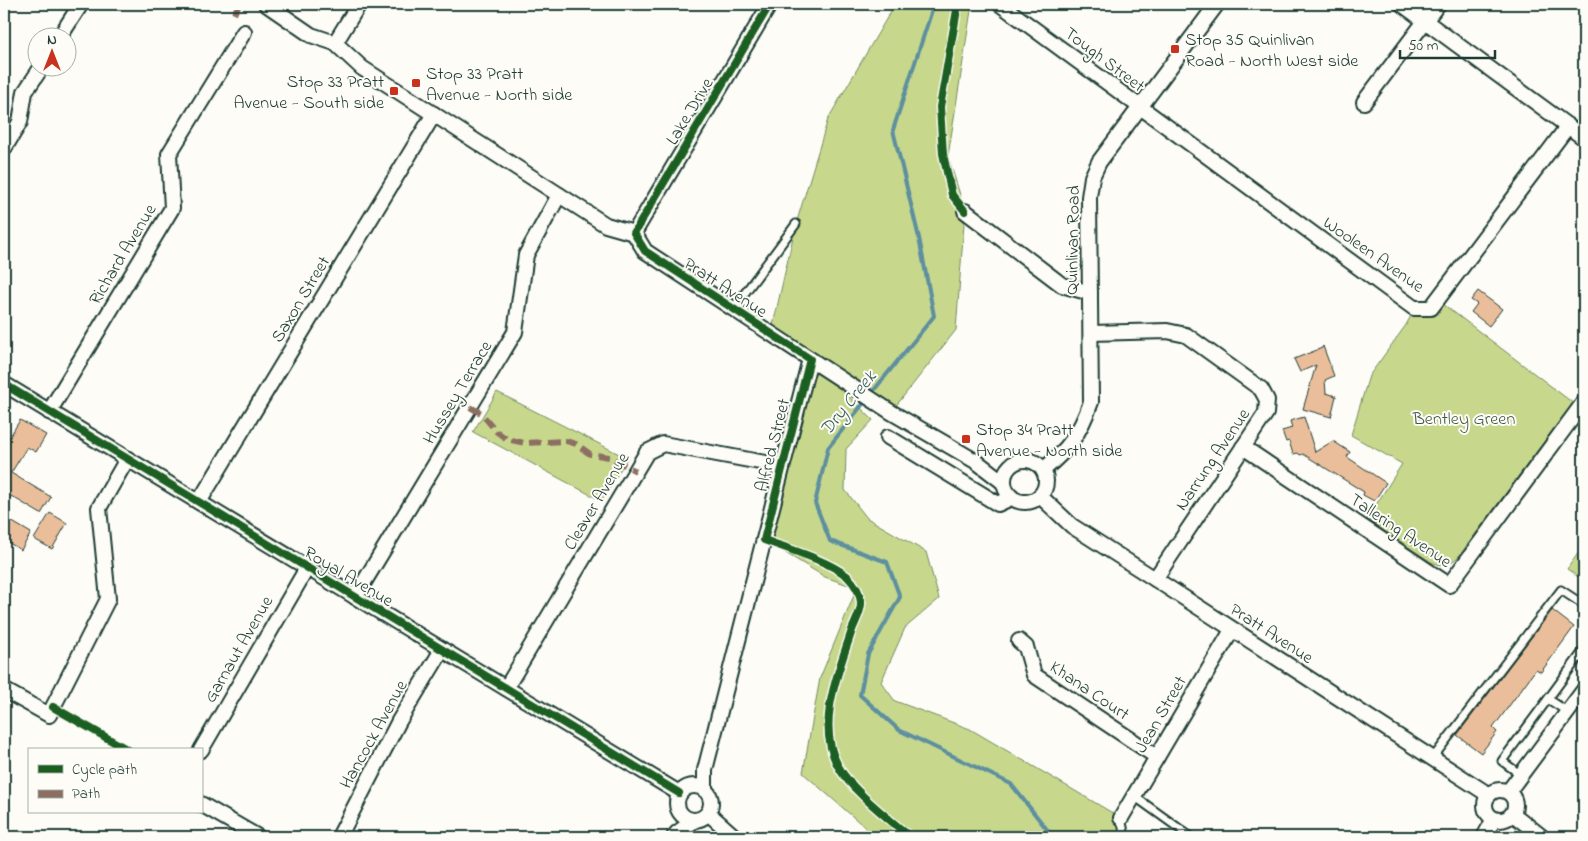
<svg xmlns="http://www.w3.org/2000/svg" width="1588" height="841" font-family="'Indie Flower',sans-serif">
<rect width="100%" height="100%" fill="#fdfcf7"/>
<filter id="ink" filterUnits="userSpaceOnUse"><feTurbulence type="fractalNoise" baseFrequency=".02" numOctaves="2"/><feDisplacementMap in="SourceGraphic" scale="10" xChannelSelector="R" yChannelSelector="G"/><feConvolveMatrix kernelMatrix="1 2 1 2 8 2 1 2 1" color-interpolation-filters="sRGB"/></filter>
<g filter="url(#ink)">
<g fill="#c7d88d" stroke="#738a60">
<polygon points="895,4 972,4 948,156 965,211 956,330 891,412 813,361 873,420 846,449 845,490 867,518 926,552 939,599 905,628 881,682 895,701 970,729 1121,818 1118,837 876,837 803,773 820,678 857,588 825,577 764,540 810,359 771,334 796,224 828,119"/>
<path d="M1443 304 1573 403 1459 556C1450 565 1442 567 1431 562L1367 519 1402 464 1351 435 1369 376 1406 325 1413 312 1433 311Z"/>
<polygon points="497,392 627,458 602,501 473,432"/>
<polygon points="1584,545 1584,581 1567,569"/>
</g>
<g fill="none" stroke-linecap="round" stroke-linejoin="round">
<g stroke="#5d8f9f" stroke-width="4">
<polyline points="870,395 934,316 919,238 893,130 934,4"/>
<polyline points="866,400 828,448 815,503 830,541 887,562 900,597 868,654 860,695 899,730 1011,784 1053,837"/>
</g>
</g>
<g fill="#eabe9a" stroke="#1f3d34">
<polygon points="1478,291 1502,309 1489,326 1471,312 1477,304 1471,300"/>
<polygon points="1323,346 1334,376 1325,380 1326,393 1336,396 1331,417 1303,409 1316,365 1300,372 1294,359 1322,348"/>
<polygon points="1304,417 1315,452 1333,441 1350,452 1347,457 1386,483 1374,501 1363,495 1364,492 1303,454 1300,455 1298,453 1293,454 1289,441 1286,442 1282,431 1292,428 1290,421"/>
<polygon points="20,420 46,435 36,452 27,447 11,473 51,497 41,514 11,496 4,507 4,446"/>
<polygon points="50,513 67,523 52,549 34,539"/>
<polygon points="4,517 31,533 21,550 4,540"/>
<polygon points="1552,610 1574,627 1541,672 1536,669 1493,728 1497,732 1481,753 1457,735"/>
</g>
<g fill="none" stroke-linecap="round" stroke-linejoin="round">
<g stroke="#1f3d34" stroke-width="11">
<g id="service">
<polyline points="733,309 796,224"/>
<polyline points="1548,699 1584,650"/>
<polyline points="1432,759 1561,590 1584,605"/>
<polyline points="1521,775 1502,761 1548,699 1568,712"/>
<polyline points="1134,796 1191,837"/>
<polyline points="1121,818 1125,837"/>
</g>
</g>
<g stroke="#1f3d34" stroke-width="18">
<g id="minor">
<polyline points="266,4 311,35 335,43 362,68 606,225 634,233 645,251 891,412 977,462 1003,482"/>
<polyline points="1000,4 1414,308 1431,308 1568,126"/>
<polyline points="1402,4 1584,138"/>
<polyline points="59,38 81,4"/>
<polyline points="335,43 359,4"/>
<polyline points="1364,102 1438,4"/>
<polyline points="4,149 20,122 25,92 41,68"/>
<polyline points="965,211 1062,285 1090,293"/>
<polyline points="634,233 770,4"/>
<polyline points="1091,333 1167,331 1186,335 1261,389 1267,400 1266,413 1155,579"/>
<polyline points="4,384 679,793"/>
<polyline points="49,412 172,208 169,154 244,32"/>
<polyline points="888,437 998,504 1011,498"/>
<polyline points="1243,447 1449,585 1584,402"/>
<circle cx="1025" cy="481" r="21"/>
<path d="M1043 470C1069 449 1080 433 1091 402L1089 197 1092 177 1099 162 1217 4"/>
<polyline points="1040,496 1072,526 1155,579 1489,795"/>
<polyline points="199,502 434,114"/>
<polyline points="355,597 515,332 526,255 559,195"/>
<polyline points="1019,641 1026,647 1034,675 1157,757"/>
<polyline points="506,688 647,452 663,444 782,466"/>
<polyline points="4,690 49,715 108,599 99,508 127,459"/>
<polyline points="201,750 307,568"/>
<circle cx="694" cy="803" r="17"/>
<polyline points="705,789 705,770 810,359"/>
<circle cx="1500" cy="805" r="15"/>
<polyline points="1508,792 1584,690"/>
<polyline points="201,804 258,837"/>
<polyline points="708,813 735,837"/>
<polyline points="1513,814 1542,837"/>
<polyline points="1121,818 1232,630"/>
<polyline points="339,837 399,721 442,650"/>
<polyline points="674,837 677,833 695,820"/>
<polyline points="1484,837 1494,819"/>
</g>
</g>
<use href="#service" stroke="#fdfcf7" stroke-width="7"/>
<use href="#minor" stroke="#fdfcf7" stroke-width="14"/>
<g stroke="#8d6e63" stroke-width="6" stroke-dasharray="12 6" stroke-linecap="butt">
<polyline points="234,14 239,4"/>
<polyline points="470,407 481,413 497,432 507,439 525,443 566,441 576,444 590,454 609,457 636,471"/>
</g>
<g stroke="#fdfcf7" stroke-width="11">
<g id="cycleway">
<path d="M770 4 634 233 645 251 810 359 764 540C788 549 827 560 847 576 854 583 860 591 861 602 862 610 855 622 852 630 839 671 815 724 838 766 851 790 888 818 910 837"/>
<polyline points="958,4 940,107 943,154 952,195 965,211"/>
<polyline points="4,384 679,793"/>
<polyline points="53,707 128,750"/>
</g>
</g>
<use href="#cycleway" stroke="#1b5e20" stroke-width="8"/>
</g>
</g>
<g fill="#c8321e" stroke="#fdfcf7" stroke-width="2">
<rect x="1170" y="44" width="10" height="10" rx="2.5"/>
<rect x="411" y="78" width="10" height="10" rx="2.5"/>
<rect x="389" y="86" width="10" height="10" rx="2.5"/>
<rect x="961" y="434" width="10" height="10" rx="2.5"/>
</g>
<g text-anchor="middle" stroke-width="4" stroke-linejoin="round" paint-order="stroke">
<g font-size="18" fill="#1f3d34" stroke="#fdfcf7" text-anchor="start">
<text x="1185" y="45">Stop 35 Quinlivan<tspan x="1185" dy="21">Road - North West side</tspan></text>
<text x="426" y="79">Stop 33 Pratt<tspan x="426" dy="21">Avenue - North side</tspan></text>
<text x="384" y="87" text-anchor="end">Stop 33 Pratt<tspan x="384" dy="21">Avenue - South side</tspan></text>
<text x="976" y="435">Stop 34 Pratt<tspan x="976" dy="21">Avenue - North side</tspan></text>
</g>
<g font-size="18" fill="#1f3d34" stroke="#fdfcf7">
<text transform="translate(1105 59) rotate(37)" y="6">Tough Street</text>
<text transform="translate(689 111) rotate(-59)" y="6">Lake Drive</text>
<text transform="translate(1072 240) rotate(-89)" y="6">Quinlivan Road</text>
<text transform="translate(122 254) rotate(-59)" y="6">Richard Avenue</text>
<text transform="translate(1374 254) rotate(35)" y="6">Wooleen Avenue</text>
<text transform="translate(726 287) rotate(33)" y="6">Pratt Avenue</text>
<text transform="translate(300 299) rotate(-59)" y="6">Saxon Street</text>
<text transform="translate(457 392) rotate(-59)" y="6">Hussey Terrace</text>
<text transform="translate(772 445) rotate(-76)" y="6">Alfred Street</text>
<text transform="translate(1212 459) rotate(-56)" y="6">Narrung Avenue</text>
<text transform="translate(596 501) rotate(-59)" y="6">Cleaver Avenue</text>
<text transform="translate(1401 530) rotate(34)" y="6">Tallering Avenue</text>
<text transform="translate(349 576) rotate(31)" y="6">Royal Avenue</text>
<text transform="translate(1272 633) rotate(33)" y="6">Pratt Avenue</text>
<text transform="translate(238 649) rotate(-60)" y="6">Garnaut Avenue</text>
<text transform="translate(1090 690) rotate(34)" y="6">Khana Court</text>
<text transform="translate(1160 714) rotate(-60)" y="6">Jean Street</text>
<text transform="translate(373 734) rotate(-61)" y="6">Hancock Avenue</text>
</g>
<g font-size="18" fill="#415c46" stroke="#fdfcf7">
<text x="1464" y="424">Bentley Green</text>
</g>
<g font-size="19" font-style="italic" fill="#395f60" stroke="#fdfcf7">
<text transform="translate(847 402) rotate(-51)" y="7">Dry Creek</text>
</g>
</g>
<rect width="1588" height="841" fill="none" stroke="#fdfcf7" stroke-width="20"/>
<rect x="10" y="10" width="1568" height="821" fill="none" stroke="#1f3d34" stroke-width="2" filter="url(#ink)"/>
<rect x="28" y="748" width="175" height="65" fill="#fdfcf7" stroke="#a4b0a9"/>
<rect x="38" y="765" width="25" height="8" fill="#1b5e20" stroke="#a4b0a9"/>
<text x="72" y="774" font-size="15" fill="#1f3d34">Cycle path</text>
<rect x="38" y="790" width="25" height="8" fill="#8d6e63" stroke="#a4b0a9"/>
<text x="72" y="798" font-size="15" fill="#1f3d34">Path</text>
<g transform="translate(52 52)"><circle r="24" fill="#fdfcf7" stroke="#a4b0a9"/>
<path d="M0-4L9 19L0 12L-9 19Z" fill="#c8321e"/>
<text y="-8" font-size="14" font-weight="bold" text-anchor="middle" fill="#1f3d34">N</text>
</g>
<path d="M1400 50v8h95v-8" fill="none" stroke="#1f3d34" stroke-width="2.5"/>
<text x="1408" y="50" font-size="15" fill="#1f3d34" stroke="#fdfcf7" stroke-width="4" paint-order="stroke">50 m</text>
</svg>
